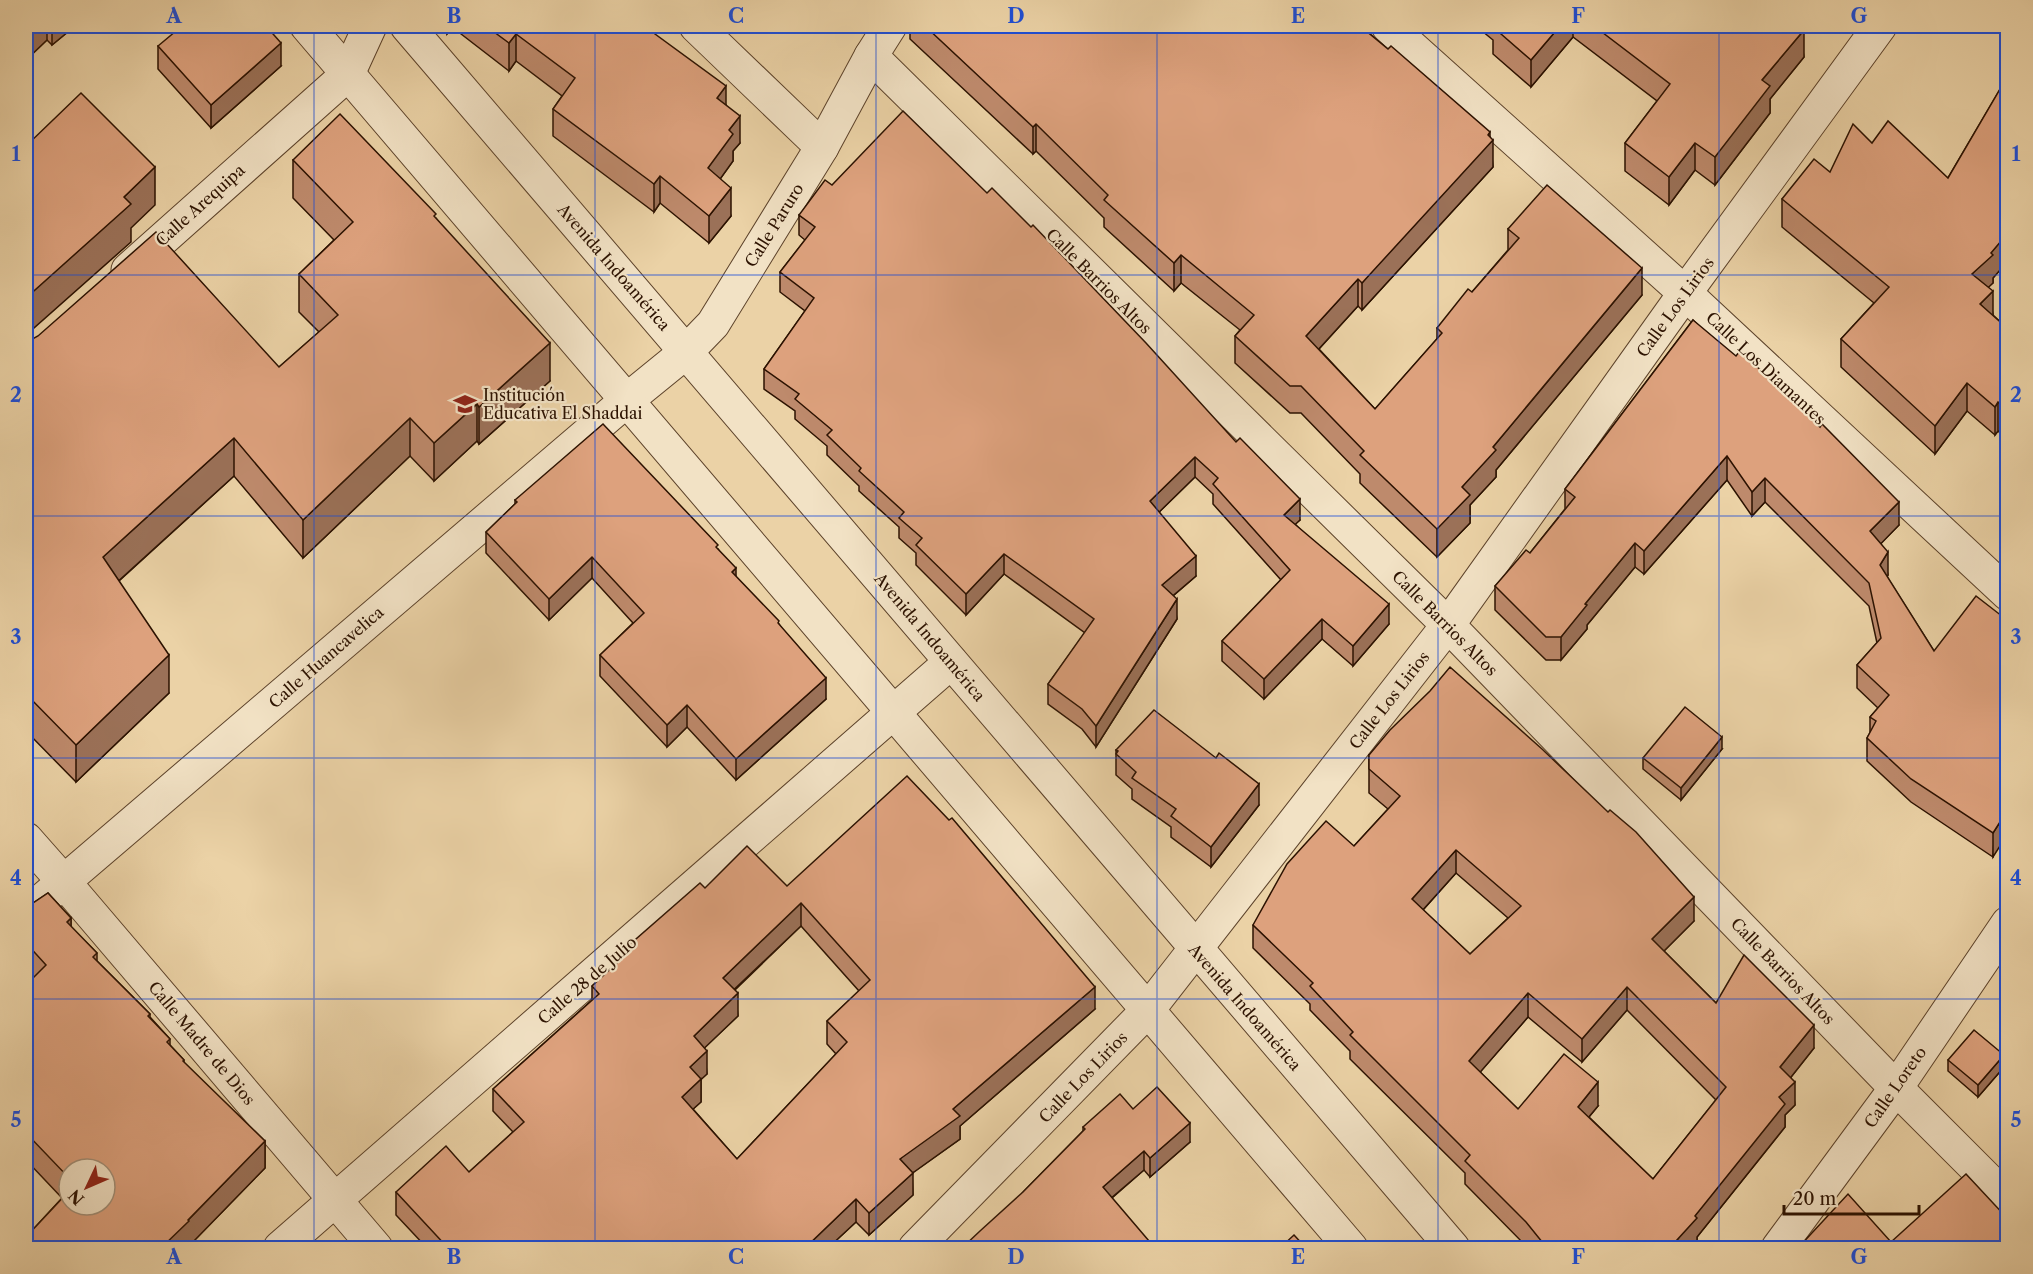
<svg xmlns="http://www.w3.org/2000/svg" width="2033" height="1274" font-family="'Libre Caslon Text',serif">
<rect width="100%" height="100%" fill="#ebd2a6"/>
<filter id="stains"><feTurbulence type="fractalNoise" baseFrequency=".00333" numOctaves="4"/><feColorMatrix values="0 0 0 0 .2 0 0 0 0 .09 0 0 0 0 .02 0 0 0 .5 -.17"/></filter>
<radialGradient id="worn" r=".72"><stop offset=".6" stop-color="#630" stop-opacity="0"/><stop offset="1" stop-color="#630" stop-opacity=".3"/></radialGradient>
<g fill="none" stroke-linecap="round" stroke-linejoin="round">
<g stroke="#5c422a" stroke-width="35">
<g id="minor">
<polyline points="696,26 822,147"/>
<polyline points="1388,26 1685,293 2008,594"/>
<polyline points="871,56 1448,625 1896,1088 2008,1200"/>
<polyline points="128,270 348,74 370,26"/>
<polyline points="26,839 64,882 376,1248"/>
<polyline points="26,914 627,400 686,352 713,324 822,147 871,56 890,26"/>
<polyline points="280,1248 951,662"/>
<polyline points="915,1248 1147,1011 1448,625 1685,293 1880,26"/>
<polyline points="1778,1248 1896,1088 2008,923"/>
</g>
</g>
<g stroke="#5c422a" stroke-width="35">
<g id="tertiary">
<polyline points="307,26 1351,1248"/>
<polyline points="407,26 1453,1248"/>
</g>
</g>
<use href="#minor" stroke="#f2e2c5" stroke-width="33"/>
<use href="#tertiary" stroke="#f2e2c5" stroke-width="33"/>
</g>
<g fill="#be8a6c" stroke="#2c1201" stroke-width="1.5" fill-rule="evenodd">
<polygon points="26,26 75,26 52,45 47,40 26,60"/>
<polygon points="436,26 644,26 726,105 740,143 733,151 733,161 720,179 731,216 709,243 660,203 654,212 553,136 553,109 562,96 516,61 509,71 452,27 447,34"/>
<polygon points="910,26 1363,26 1362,27 1490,137 1493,167 1362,310 1358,306 1319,349 1375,409 1437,339 1437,328 1472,292 1508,250 1508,229 1642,295 1496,470 1496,477 1470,505 1470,523 1437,557 1360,483 1360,474 1301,413 1290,413 1235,363 1235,336 1240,330 1181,283 1174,291 1104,227 1104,218 1036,151 1033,154 910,39"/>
<polygon points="1476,26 1799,26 1804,57 1770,99 1770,113 1715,185 1695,170 1669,205 1625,171 1625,143 1657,101 1573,37 1531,87 1493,54 1493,40"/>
<polygon points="158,46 281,66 211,128 158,69"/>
<polygon points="2007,51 2007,262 1993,278 1993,283 1988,287 1993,315 2007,328 2007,440 1998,431 1995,435 1967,411 1935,454 1841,367 1841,339 1874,303 1782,227 1782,199 1830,172 1872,143 1948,178 2001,88 2001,64"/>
<polygon points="293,160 436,218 550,381 479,444 477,441 434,481 410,456 303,558 234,476 119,581 169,693 76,782 26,731 26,341 279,367 319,332 299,312 299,274 334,240 293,198"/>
<polygon points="799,215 1300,520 1295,524 1389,624 1353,666 1322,639 1264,699 1222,661 1222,641 1281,580 1213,504 1213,494 1195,477 1159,512 1196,576 1173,596 1177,619 1096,747 1082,729 1048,704 1048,684 1085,633 1004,574 966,615 916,565 916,553 899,538 899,527 859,491 859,486 827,455 827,446 795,419 795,411 764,389 764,369 805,311 780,292 780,272 805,240 799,235"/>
<polygon points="1693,320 1899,525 1881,543 1888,575 1887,577 1934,651 2007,620 1993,857 1911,802 1867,761 1867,738 1870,733 1870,717 1878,708 1857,688 1857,665 1877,643 1869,606 1765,502 1752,516 1727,480 1644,574 1635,567 1587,625 1587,629 1561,660 1546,660 1495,610 1495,586 1530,553 1565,509 1565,489"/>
<polygon points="515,500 718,549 736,577 779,624 826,699 736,780 687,727 667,747 600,676 600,655 633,623 592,578 549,620 486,553 486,532 515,504"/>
<polygon points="1722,749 1681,800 1643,769 1643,758"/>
<polygon points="1116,750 1259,805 1211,867 1171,837 1171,827 1132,799 1132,789 1116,775"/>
<path d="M1369 755 1694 921 1664 951 1716 1003 1814 1048 1791 1077 1795 1105 1785 1115V1127L1697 1237V1242L1691 1248H1528L1465 1184V1173L1350 1059V1051L1310 1010V1004L1253 948V925L1354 846 1388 809 1369 793ZM1456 873 1508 918 1470 954 1423 910ZM1627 1010 1716 1100 1653 1179 1589 1117 1598 1106 1518 1109 1480 1072 1528 1017 1582 1062Z"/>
<path d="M787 886 1095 1009 960 1126V1139L912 1173 913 1195 869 1235 856 1222 828 1248H427L396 1215V1192L469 1172 513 1132 493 1111V1089L592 1000V986L628 952V946L705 888ZM801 926 859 991 827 1021V1044L836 1054 737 1159 693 1109 701 1102V1079L707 1074 704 1048 738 1016 735 990Z"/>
<path d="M48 893 71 918V927L97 953V961L150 1014V1017L170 1039V1045L184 1060V1063L265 1141V1168L189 1246V1248H26V1237L62 1198 26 1160V985L32 978 26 970V905H30ZM69 1169H105V1205H69Z"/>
<polygon points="1948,1060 2004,1067 1978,1097 1948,1071"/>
<polygon points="1133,1109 1190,1142 1150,1177 1144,1170 1112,1198 1023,1192 1083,1131 1083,1127"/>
</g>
<g fill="#9b7158" stroke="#2c1201" stroke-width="1.5">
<polygon points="39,26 47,26 47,40 26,60 26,37"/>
<polygon points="52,26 75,26 52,45"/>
<polygon points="447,26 452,26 452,27 447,34"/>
<polygon points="1560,26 1573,26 1573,37 1531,87 1531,60"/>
<polygon points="1804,30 1804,57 1770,99 1770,113 1715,185 1715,157 1762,80"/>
<polygon points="516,34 516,61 509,71 509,43"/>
<polygon points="281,43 281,66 211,128 211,105"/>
<polygon points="726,86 726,113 717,98"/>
<polygon points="740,116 740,143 733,151 733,161 708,196 708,168 729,130"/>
<polygon points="1036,124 1036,151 1033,154 1033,127"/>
<polygon points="1490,132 1490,143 1493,140 1493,167 1362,310 1362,283"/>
<polygon points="1695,143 1695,170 1669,205 1669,177"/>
<polygon points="155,167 155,205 131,228 131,242 26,335 26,298 124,197"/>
<polygon points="660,176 660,203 654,212 654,184"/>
<polygon points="731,188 731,216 709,243 709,216"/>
<polygon points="2007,234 2007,262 1993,278 1993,283 1972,303 1972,274"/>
<polygon points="1181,255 1181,283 1174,291 1174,263"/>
<polygon points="1642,268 1642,295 1496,470 1496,477 1470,505 1470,523 1437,557 1437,529 1462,487 1493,447"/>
<polygon points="1358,279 1358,306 1306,363 1306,336"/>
<polygon points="1993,291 1993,319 1980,304"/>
<polygon points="550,343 550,381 479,444 479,407"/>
<polygon points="2007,343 2007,371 2001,355"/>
<polygon points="1967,383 1967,411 1935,454 1935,426"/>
<polygon points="1998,402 1998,431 1995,435 1995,407"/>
<polygon points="477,404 477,441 434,481 434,443"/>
<polygon points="410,418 410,456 303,558 303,520"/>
<polygon points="234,438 234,476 103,595 103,557"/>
<polygon points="1727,456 1727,480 1644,574 1644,551"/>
<polygon points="1195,457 1195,477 1150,521 1150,501"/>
<polygon points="1765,478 1765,502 1752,516 1752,492"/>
<polygon points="1300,499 1300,520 1284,535 1284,515"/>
<polygon points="1899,502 1899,525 1870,555 1870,531"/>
<polygon points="1635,543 1635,567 1587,625 1587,629 1561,660 1561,637 1585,604"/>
<polygon points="1888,552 1888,575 1880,588 1880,565"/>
<polygon points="1004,554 1004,574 966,615 966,594"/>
<polygon points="1196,556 1196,576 1162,605 1162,585"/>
<polygon points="592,557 592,578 549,620 549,599"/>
<polygon points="736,568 736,589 732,572"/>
<polygon points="1177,599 1177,619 1096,747 1096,726"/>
<polygon points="1389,604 1389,624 1353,666 1353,646"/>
<polygon points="1322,619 1322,639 1264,699 1264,679"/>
<polygon points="169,655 169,693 76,782 76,745"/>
<polygon points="826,678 826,699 736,780 736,759"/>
<polygon points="687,705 687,727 667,747 667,725"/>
<polygon points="1722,737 1722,749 1681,800 1681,788"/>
<polygon points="1259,784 1259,805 1211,867 1211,847"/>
<polygon points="2007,811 2007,835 1993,857 1993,833"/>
<polygon points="1456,850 1456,873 1412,922 1412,899"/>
<polygon points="1694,897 1694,921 1652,963 1652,939"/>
<polygon points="801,903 801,926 723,1000 723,978"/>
<polygon points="71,918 71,946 67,922"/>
<polygon points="1095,987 1095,1009 960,1126 960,1139 900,1182 900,1159 953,1109"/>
<polygon points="1627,987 1627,1010 1582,1062 1582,1039"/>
<polygon points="738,993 738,1016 694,1058 694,1036"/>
<polygon points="1528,993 1528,1017 1469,1085 1469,1061"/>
<polygon points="1814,1025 1814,1048 1780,1091 1780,1067"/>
<polygon points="707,1051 707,1074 690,1090 690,1067"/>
<polygon points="2004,1055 2004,1067 1978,1097 1978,1085"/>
<polygon points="701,1079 701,1102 682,1119 682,1097"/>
<polygon points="1598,1082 1598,1106 1578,1130 1578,1107"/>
<polygon points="1795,1082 1795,1105 1785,1115 1785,1127 1697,1237 1697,1242 1691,1248 1677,1248 1677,1240 1779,1097"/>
<polygon points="1190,1123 1190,1142 1150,1177 1150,1158"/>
<polygon points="265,1141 265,1168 189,1246 189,1248 161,1248"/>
<polygon points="1144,1151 1144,1170 1103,1205 1103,1187"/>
<polygon points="913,1173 913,1195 869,1235 869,1213"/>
<polygon points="856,1199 856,1222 828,1248 805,1248"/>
</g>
<g fill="#dda17d" stroke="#2c1201" stroke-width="1.5" fill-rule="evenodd">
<polygon points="26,26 39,26 26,37"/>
<polygon points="182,26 266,26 281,43 211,105 158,46"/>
<polygon points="486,26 644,26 726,86 717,98 740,116 729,130 733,134 708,168 731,188 709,216 660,176 654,184 553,109 575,78 516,34 509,43"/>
<polygon points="925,26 1360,26 1388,49 1391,46 1490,132 1488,135 1493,140 1362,283 1358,279 1306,336 1375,409 1442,333 1437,328 1468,289 1472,292 1519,238 1508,229 1547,185 1642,268 1493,447 1496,450 1462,487 1470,495 1437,529 1360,455 1364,451 1301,386 1290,386 1235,336 1254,315 1181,255 1174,263 1104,200 1108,195 1036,124 1033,127"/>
<polygon points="1494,26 1560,26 1531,60 1493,27"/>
<polygon points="1594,26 1799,26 1804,30 1762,80 1770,86 1715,157 1695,143 1669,177 1625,143 1670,84"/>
<polygon points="2007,51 2007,70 2001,64"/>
<polygon points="2007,77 2007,234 1991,253 1993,255 1972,274 1993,291 1980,304 2007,328 2007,343 2001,355 2007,359 2007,412 1998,402 1995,407 1967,383 1935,426 1841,339 1889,287 1782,199 1814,159 1830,172 1853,124 1872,143 1888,121 1948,178"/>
<polygon points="81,93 155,167 124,197 131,204 26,298 26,146"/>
<polygon points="903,111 987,193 992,188 1031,227 1033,225 1146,343 1236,442 1240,438 1300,499 1284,515 1389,604 1353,646 1322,619 1264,679 1222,641 1290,570 1213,484 1218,478 1195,457 1150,501 1196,556 1162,585 1177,599 1096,726 1082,709 1048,684 1094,619 1004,554 966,594 916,545 922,538 899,518 904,512 859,471 861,468 827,435 832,430 795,399 799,394 764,369 814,298 780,272 815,227 799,215 825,180 832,185"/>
<polygon points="340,114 436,214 434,216 550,343 479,407 477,404 434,443 410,418 303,520 234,438 103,557 169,655 76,745 26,694 26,341 29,341 38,336 156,232 279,367 338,315 299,274 353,222 293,160"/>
<polygon points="1693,320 1736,356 1739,352 1768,376 1820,427 1822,424 1899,502 1870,531 1888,552 1880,565 1934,651 1976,596 2007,620 2007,811 1993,833 1911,779 1867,738 1876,721 1870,717 1889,695 1857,665 1881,638 1869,583 1765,478 1752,492 1727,456 1644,551 1635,543 1585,604 1587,605 1561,637 1546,637 1495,586 1526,550 1530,553 1575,497 1565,489"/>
<polygon points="603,424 718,545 716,547 736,568 732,572 779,621 778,623 826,678 736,759 687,705 667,725 600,655 644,613 592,557 549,599 486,532 517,502 515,500 522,494"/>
<path d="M1450 667 1542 749 1608 812 1610 810 1636 832 1694 897 1652 939 1716 1003 1744 955 1814 1025 1780 1067 1795 1082 1779 1097 1785 1104 1695 1216 1697 1218 1677 1240 1688 1248H1547L1526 1222 1465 1161 1470 1155 1350 1035 1353 1032 1310 986 1313 983 1253 925 1287 864 1326 821 1354 846 1400 796 1369 769V755L1390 730 1430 691ZM1456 850 1521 906 1470 954 1412 899ZM1627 987 1726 1087 1653 1179 1578 1107 1598 1082 1564 1054 1518 1109 1469 1061 1528 993 1582 1039Z"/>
<polygon points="1685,707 1722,737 1681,788 1643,758"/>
<polygon points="1154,710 1216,758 1219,753 1259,784 1211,847 1171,816 1176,809 1132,778 1136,772 1116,754 1118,751 1116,750"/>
<path d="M907 776 949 820 952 818 1095 987 953 1109 960 1116 900 1159 913 1173 869 1213 856 1199 805 1248H448L396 1192 446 1146 469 1172 524 1122 493 1089 599 994 592 986 632 949 628 946 700 883 705 888 747 846 787 886ZM801 903 870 980 827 1021 847 1042 737 1159 682 1097 701 1079 690 1067 707 1051 694 1036 738 993 723 978Z"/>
<polygon points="48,893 71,918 67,922 97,953 93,957 150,1014 148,1016 170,1039 167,1042 184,1060 183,1061 265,1141 188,1220 189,1221 161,1248 26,1248 26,1237 69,1191 69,1205 105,1205 105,1169 69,1169 69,1178 26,1133 26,985 46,965 26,943 26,905 30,905"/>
<polygon points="1974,1030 2004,1055 1978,1085 1948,1060"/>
<polygon points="1157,1087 1190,1123 1150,1158 1144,1151 1103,1187 1155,1248 962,1248 980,1231 1023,1192 1085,1129 1083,1127 1120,1094 1133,1109"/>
<polygon points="1966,1174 2007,1218 2007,1248 1798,1248 1848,1194 1891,1242"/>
<polygon points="1294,1235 1306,1248 1280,1248"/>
</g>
<path fill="none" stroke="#1d4ed8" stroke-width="1.5" stroke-opacity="0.55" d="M314 26V1248M595 26V1248M876 26V1248M1157 26V1248M1438 26V1248M1719 26V1248M26 275H2008M26 516H2008M26 758H2008M26 999H2008"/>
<defs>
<g id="school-bare" transform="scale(1.8)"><path d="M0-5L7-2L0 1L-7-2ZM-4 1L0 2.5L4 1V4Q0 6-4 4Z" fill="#8f2418" stroke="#f2e2c5" stroke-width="2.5" paint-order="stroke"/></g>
</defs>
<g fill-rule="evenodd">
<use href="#school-bare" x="465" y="404"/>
</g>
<g text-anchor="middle" stroke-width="4.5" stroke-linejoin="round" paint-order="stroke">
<g font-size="16" fill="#2c1201" stroke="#f2e2c5">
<text transform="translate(200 205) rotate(-42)" y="6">Calle Arequipa</text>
<text transform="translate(774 225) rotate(-58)" y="6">Calle Paruro</text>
<text transform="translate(614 267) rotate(49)" y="6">Avenida Indoamérica</text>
<text transform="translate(1099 281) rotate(45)" y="6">Calle Barrios Altos</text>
<text transform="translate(1675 307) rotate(-54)" y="6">Calle Los Lirios</text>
<text transform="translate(1766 368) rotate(43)" y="6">Calle Los Diamantes</text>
<text transform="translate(1445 623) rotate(45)" y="6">Calle Barrios Altos</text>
<text transform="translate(930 637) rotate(50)" y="6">Avenida Indoamérica</text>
<text transform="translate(326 657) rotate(-41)" y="6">Calle Huancavelica</text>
<text transform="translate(1389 700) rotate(-52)" y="6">Calle Los Lirios</text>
<text transform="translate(1783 971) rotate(46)" y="6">Calle Barrios Altos</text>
<text transform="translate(587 980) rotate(-41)" y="6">Calle 28 de Julio</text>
<text transform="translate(1245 1007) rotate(49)" y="6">Avenida Indoamérica</text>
<text transform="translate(202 1043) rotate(50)" y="6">Calle Madre de Dios</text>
<text transform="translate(1083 1077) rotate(-46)" y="6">Calle Los Lirios</text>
<text transform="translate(1895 1087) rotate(-55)" y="6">Calle Loreto</text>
</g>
<g font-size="16" fill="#2c1201" stroke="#f2e2c5" text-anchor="start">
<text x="483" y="401">Institución<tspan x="483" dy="18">Educativa El Shaddai</tspan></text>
</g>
</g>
<rect width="2033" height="1274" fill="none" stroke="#ebd2a6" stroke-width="66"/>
<g transform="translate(87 1187) rotate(226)"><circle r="28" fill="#f2e2c5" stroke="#a38f77" stroke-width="1.5"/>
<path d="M0-4.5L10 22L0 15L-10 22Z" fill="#8f2418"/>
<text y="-9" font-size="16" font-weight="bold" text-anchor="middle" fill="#2c1201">N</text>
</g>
<path d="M1784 1205v9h135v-9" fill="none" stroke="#2c1201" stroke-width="3"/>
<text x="1793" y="1205" font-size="18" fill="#2c1201" stroke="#f2e2c5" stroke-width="4.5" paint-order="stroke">20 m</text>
<rect x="33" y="33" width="1967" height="1208" fill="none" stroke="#1d4ed8" stroke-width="2"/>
<g font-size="20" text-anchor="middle" font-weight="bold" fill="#1d4ed8">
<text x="174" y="23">A</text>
<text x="454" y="23">B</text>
<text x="736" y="23">C</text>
<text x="1016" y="23">D</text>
<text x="1298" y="23">E</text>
<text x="1578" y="23">F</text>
<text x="1859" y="23">G</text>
<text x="16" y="161">1</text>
<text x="2016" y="161">1</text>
<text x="16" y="402">2</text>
<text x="2016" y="402">2</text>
<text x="16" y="644">3</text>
<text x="2016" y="644">3</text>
<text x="16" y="885">4</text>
<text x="2016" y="885">4</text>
<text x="16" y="1127">5</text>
<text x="2016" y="1127">5</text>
<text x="174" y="1264">A</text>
<text x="454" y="1264">B</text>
<text x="736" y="1264">C</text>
<text x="1016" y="1264">D</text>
<text x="1298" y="1264">E</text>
<text x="1578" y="1264">F</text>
<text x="1859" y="1264">G</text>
</g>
<rect width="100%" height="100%" filter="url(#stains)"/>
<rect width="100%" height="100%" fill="url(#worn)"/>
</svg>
